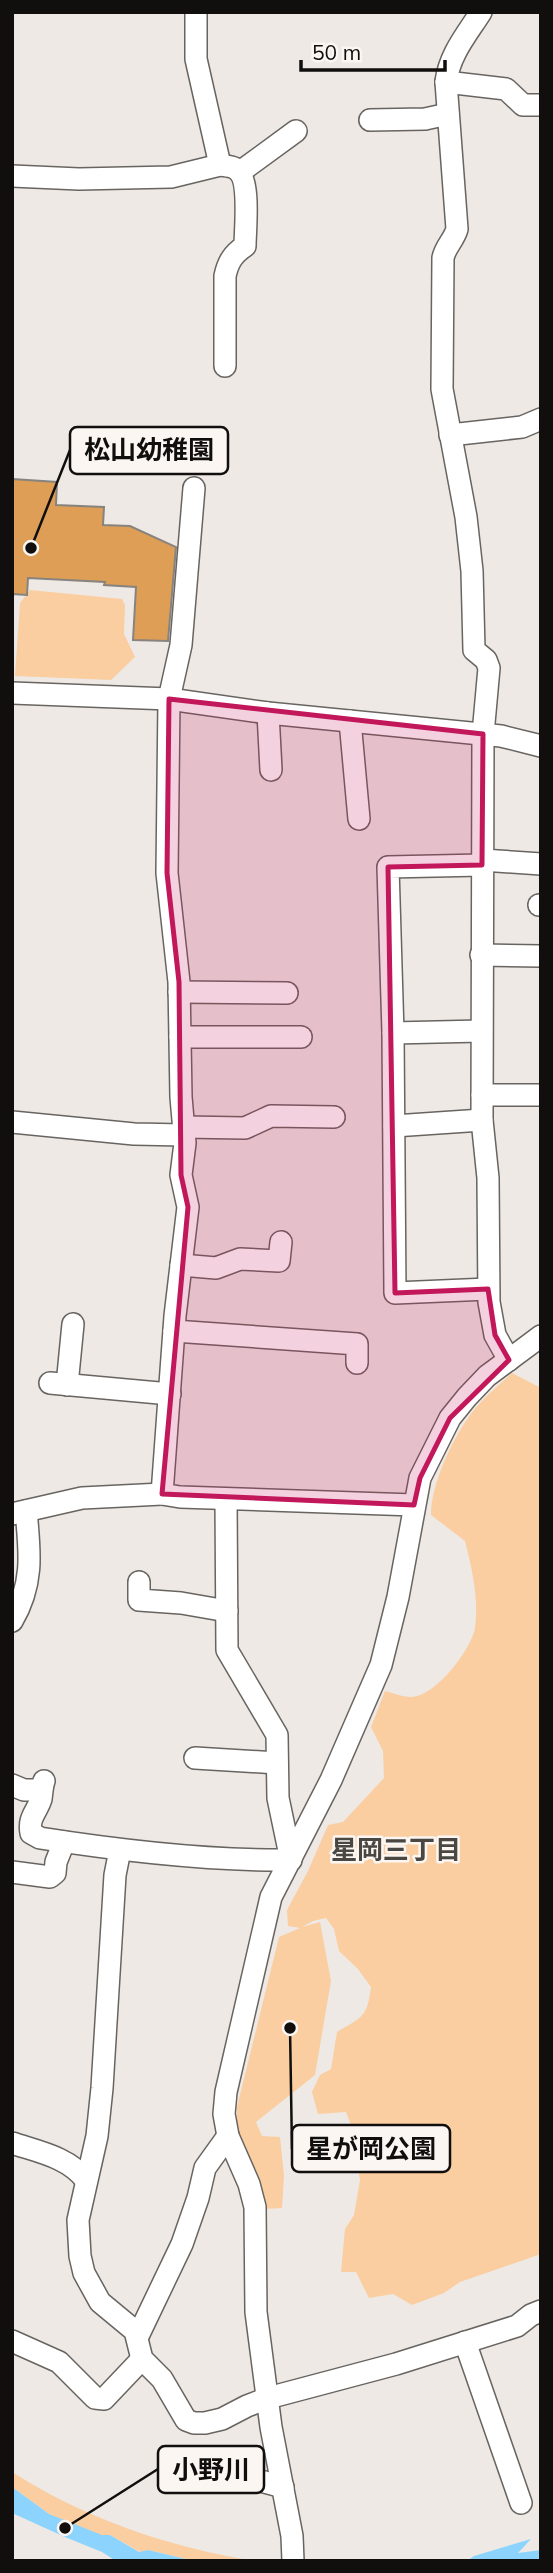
<svg xmlns="http://www.w3.org/2000/svg" width="553" height="2573" font-family="Mulish,'Noto Sans JP',sans-serif">
<rect width="100%" height="100%" fill="#eee9e5"/>
<g fill="#facea0">
<polygon points="30,590 122,599 125,605 124,634 135,657 111,680 15,676 20,603"/>
<path d="M512 1373 541 1388V2254L460 2282 444 2293 412 2305 393 2294 369 2298 356 2272H341L345 2229 354 2215 360 2180 352 2128 346 2112 318 2114 312 2092 320 2075 331 2069 337 2032C362 2017 367 2018 371 1987L358 1969 339 1951 334 1929 326 1918 313 1921 302 1927 320 1922 331 1981 315 2075 256 2122 262 2136 280 2137 284 2176 282 2208 264 2209 260 2185 237 2141V2107L279 1937 300 1928 288 1926 287 1910 308 1871 328 1825 343 1822 384 1778 383 1751 371 1727 385 1691C393 1693 403 1697 411 1697 435 1697 471 1650 475 1628 479 1599 472 1569 465 1541L431 1515C431 1484 452 1440 470 1415 482 1399 498 1386 512 1373Z"/>
<path d="M12 2472C86 2519 168 2547 254 2561H194L148 2550 140 2552 110 2535 102 2536 49 2514 12 2487Z"/>
</g>
<g fill="#8cd4fe">
<polygon points="12,2487 49,2514 102,2535 110,2535 139,2552 148,2550 194,2561 116,2561 102,2552 65,2537 12,2513"/>
<polygon points="531,2539 518,2553 541,2550 541,2561 467,2561 474,2556"/>
</g>
<polygon fill="#de9e56" stroke="#87837f" stroke-width="2" points="12,479 57,482 56,505 104,507 103,525 130,526 176,547 168,641 133,640 136,587 104,585 105,582 28,578 27,595 12,594"/>
<g fill="none" stroke-linecap="round" stroke-linejoin="round">
<g stroke="#686460" stroke-width="24">
<g id="minor">
<path d="M196 12V59L220 165C225 166 232 166 236 169 251 178 245 230 245 246 233 254 228 262 225 276V366"/>
<path d="M481 12C467 34 449 55 446 82L457 229C454 240 445 247 443 258L442 389 466 517 472 571 474 650 486 660 489 668 483 734 482 1120 488 1178 489 1302 495 1335 509 1360"/>
<polyline points="446,82 506,89 523,105 541,105"/>
<polyline points="370,120 425,119 448,114"/>
<polyline points="240,172 296,131"/>
<polyline points="12,176 79,179 171,177 220,165"/>
<polyline points="450,435 522,427 541,419"/>
<polyline points="194,488 181,645 169,699 167,873 179,982 181,1097 185,1143 181,1175 188,1207 175,1316 162,1494 180,1497 414,1505"/>
<polyline points="12,693 169,699 268,713 501,736 541,746"/>
<polyline points="268,713 271,770"/>
<polyline points="350,721 359,819"/>
<polyline points="482,860 541,864"/>
<polyline points="482,865 388,867 393,1033 395,1293 488,1289"/>
<polyline points="539,905 541,905"/>
<polyline points="481,955 541,956"/>
<polyline points="179,992 287,993"/>
<polyline points="393,1033 481,1031"/>
<polyline points="180,1037 301,1037"/>
<polyline points="482,1095 541,1095"/>
<polyline points="12,1122 134,1134 184,1135"/>
<polyline points="394,1126 482,1120"/>
<polyline points="183,1127 245,1128 271,1116 334,1117"/>
<polyline points="181,1265 216,1268 240,1259 279,1261 281,1242"/>
<polyline points="174,1331 357,1344 357,1363"/>
<polyline points="50,1383 170,1394"/>
<polyline points="67,1385 73,1324"/>
<polyline points="12,1514 82,1498 162,1494"/>
<polyline points="139,1582 139,1600 181,1603 227,1611"/>
<path d="M12 1621C34 1584 30 1552 26 1511"/>
<polyline points="195,1758 277,1763"/>
<path d="M44 1781C42 1787 42 1792 41 1799 37 1812 28 1817 31 1833L40 1838C123 1851 207 1861 291 1860L278 1798 277 1735 227 1650 226 1499"/>
<polyline points="12,1785 24,1790 41,1790"/>
<polyline points="120,1850 115,1875 102,2088 97,2136 78,2220 80,2256 84,2273 100,2302 135,2331 142,2359 162,2379 186,2420 194,2423 205,2423 222,2419 247,2406 268,2398 396,2364 517,2326 531,2315 541,2311"/>
<polyline points="12,1872 50,1877 55,1873 56,1862 64,1842"/>
<path d="M12 2143C39 2152 68 2157 86 2180"/>
<polyline points="138,2336 182,2244 198,2198 205,2168 228,2136"/>
<polyline points="12,2341 59,2362 95,2398 104,2399 142,2359"/>
<polyline points="465,2342 521,2503"/>
<polyline points="227,2472 283,2487"/>
<polyline points="293,2561 292,2536 271,2427 256,2312 255,2207 249,2184 228,2136 224,2114 226,2092 271,1897 331,1780 381,1665 398,1597 420,1478 450,1418 467,1397 487,1376 541,1336"/>
</g>
</g>
<use href="#minor" stroke="#fff" stroke-width="21"/>
</g>
<path fill="#c2185b" fill-opacity="0.2" stroke="#c2185b" stroke-width="5" stroke-linejoin="round" d="M169 699 483 734 482 865 388 867 395 1293 488 1289 495 1335 509 1360 450 1418 420 1478 414 1505 162 1494 188 1207 181 1175 179 982 167 873Z"/>
<g text-anchor="middle" stroke-width="5" stroke-linejoin="round" paint-order="stroke">
<g font-size="26" font-weight="bold" fill="#4a4642" stroke="#fbf6f2">
<text x="396" y="1859">星岡三丁目</text>
</g>
</g>
<path fill="none" stroke="#100f0e" stroke-width="2.5" d="M31 548L70 450M290 2028L292 2149M65 2528L158 2469"/>
<g fill="#100f0e" stroke="#fbf6f2" stroke-width="2.5">
<circle cx="31" cy="548" r="7"/>
<circle cx="290" cy="2028" r="7"/>
<circle cx="65" cy="2528" r="7"/>
</g>
<g fill="#fbf6f2" stroke="#100f0e" stroke-width="2.5">
<rect x="70" y="427" width="158" height="47" rx="7"/>
<rect x="292" y="2125" width="158" height="47" rx="7"/>
<rect x="158" y="2446" width="106" height="47" rx="7"/>
</g>
<g font-size="26" text-anchor="middle" font-weight="bold" fill="#100f0e">
<text x="149" y="459">松山幼稚園</text>
<text x="371" y="2158">星が岡公園</text>
<text x="211" y="2479">小野川</text>
</g>
<rect width="553" height="2573" fill="none" stroke="#100f0e" stroke-width="28"/>
<path d="M301 60v10h144v-10" fill="none" stroke="#100f0e" stroke-width="3.5"/>
<text x="312" y="60" font-size="21" fill="#100f0e" stroke="#fbf6f2" stroke-width="5" paint-order="stroke">50 m</text>
</svg>
